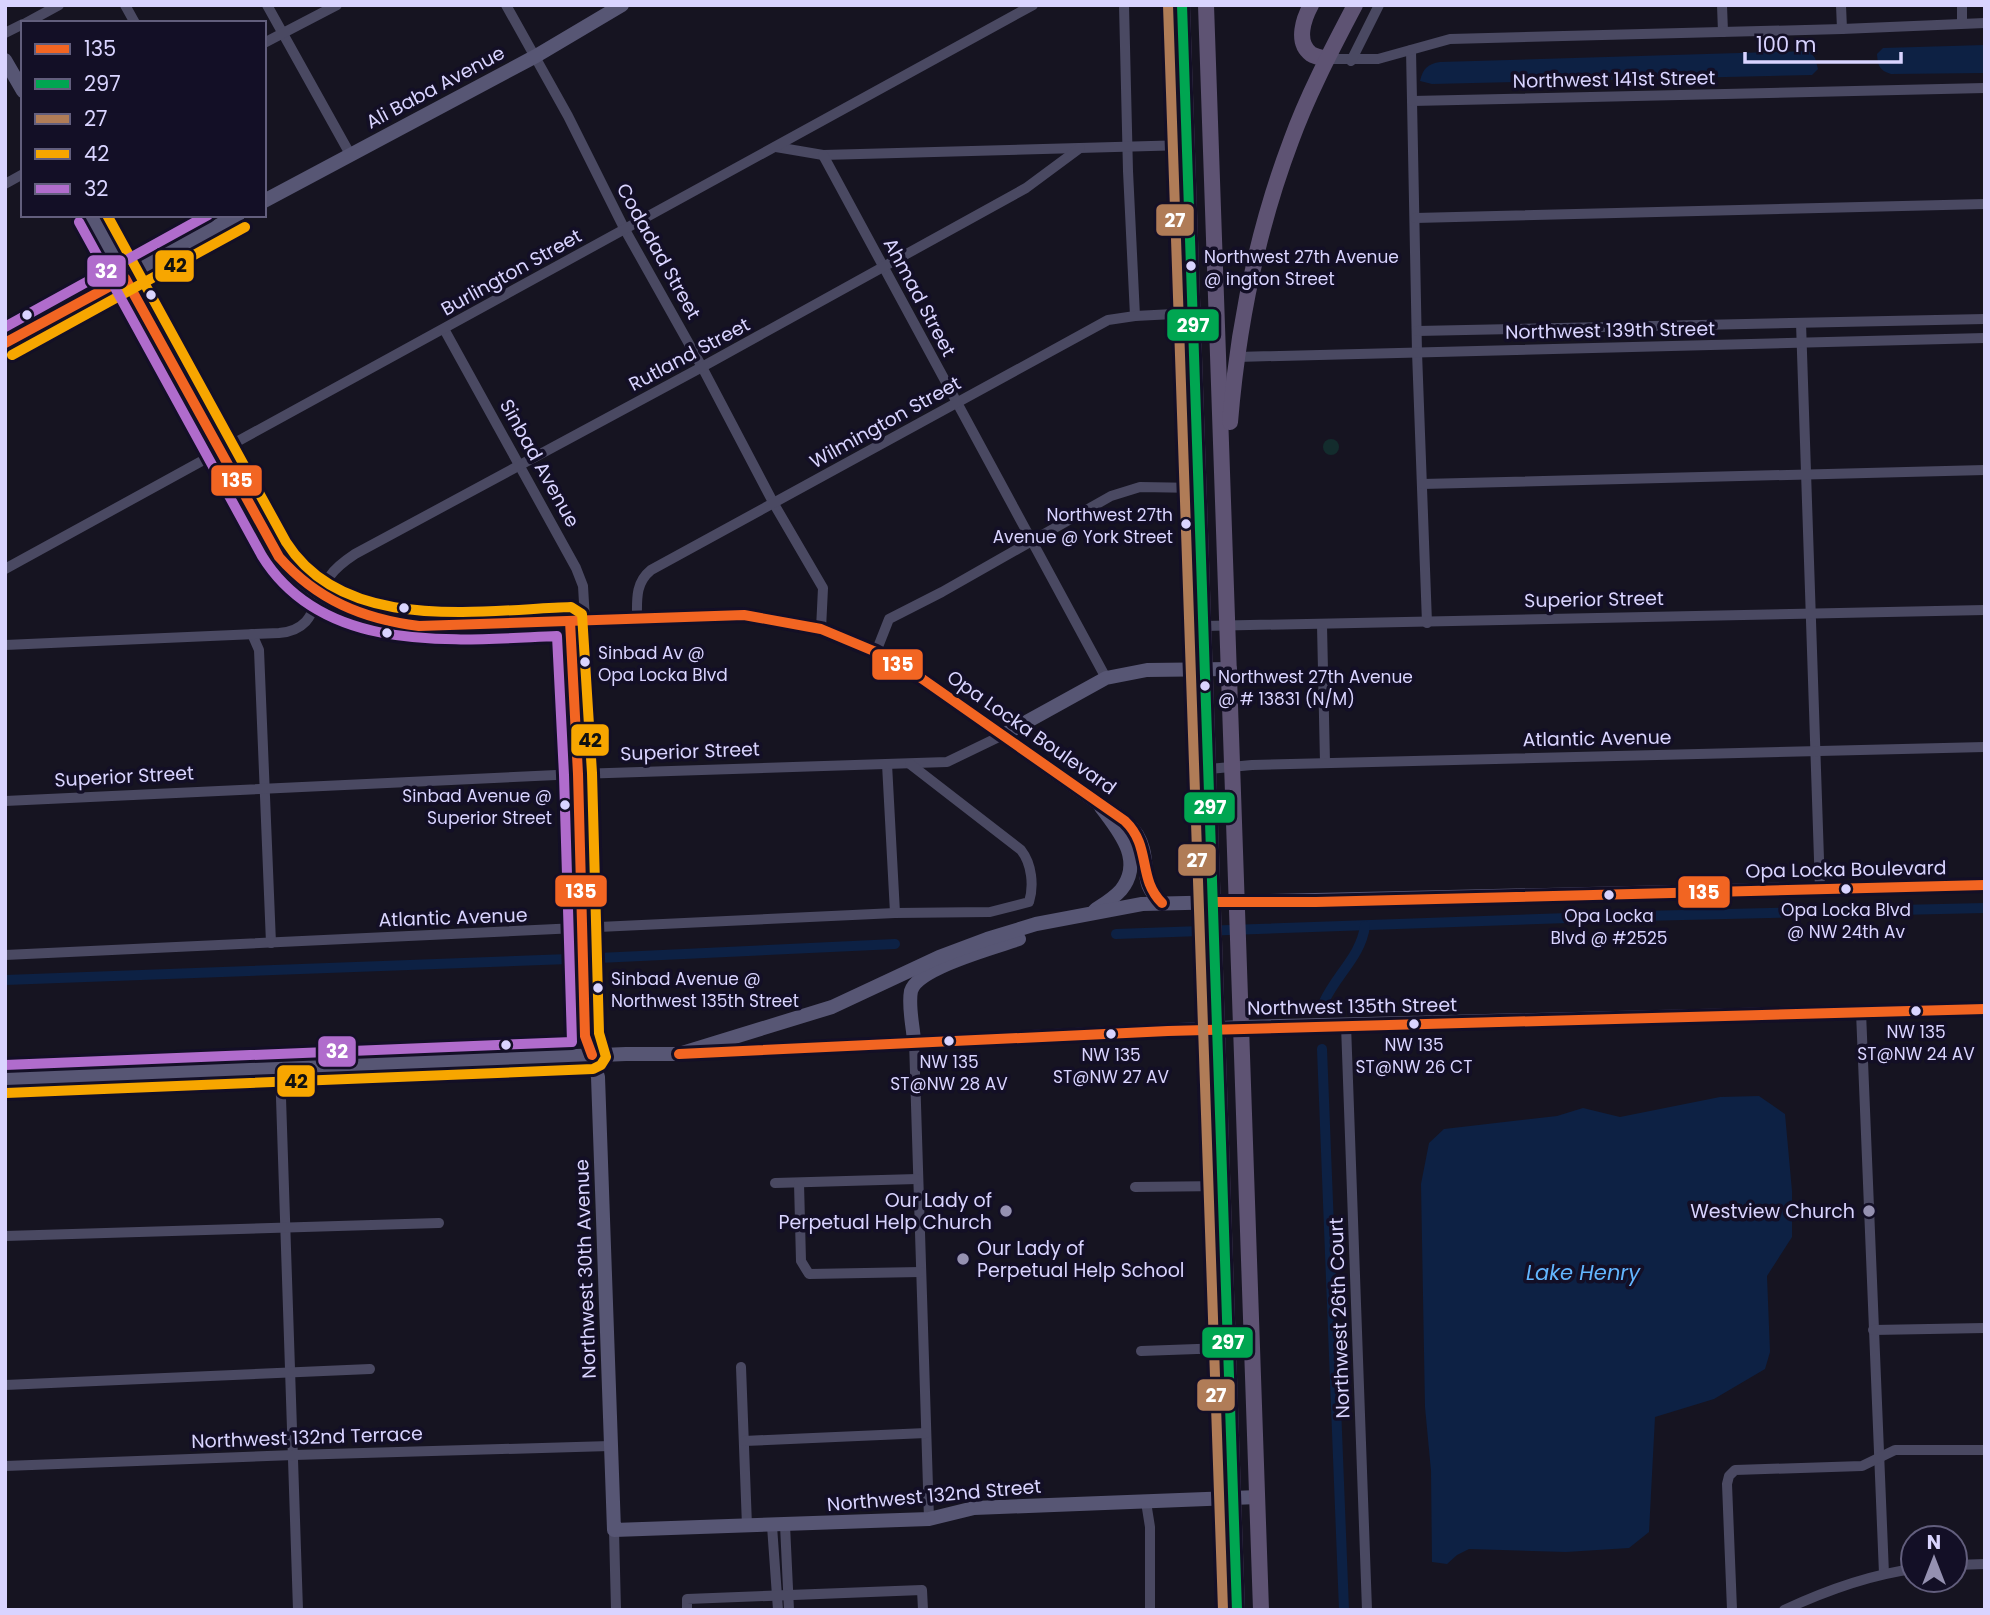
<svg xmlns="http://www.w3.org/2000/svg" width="1990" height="1615" font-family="Poppins,sans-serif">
<rect width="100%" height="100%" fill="#161421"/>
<circle fill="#132c2d" cx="1331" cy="447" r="8"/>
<g fill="#0d2144">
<path d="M1985 45V73L1891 74C1879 70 1878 66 1877 54L1883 48Z"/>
<path d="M1809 51 1815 58 1818 69 1812 75 1432 84 1420 81C1423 68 1428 64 1440 62Z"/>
<polygon points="1759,1096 1785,1114 1792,1191 1792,1237 1767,1276 1770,1352 1765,1369 1714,1399 1655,1417 1649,1532 1629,1548 1566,1552 1469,1549 1457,1555 1447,1564 1432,1562 1431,1471 1425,1407 1421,1184 1429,1143 1444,1129 1557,1116 1583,1108 1620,1117 1720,1097"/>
</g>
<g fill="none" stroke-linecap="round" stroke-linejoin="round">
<g stroke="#0d2144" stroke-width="10">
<polyline points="1116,934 1598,917 1985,908"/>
<polyline points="598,958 895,944"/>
<polyline points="5,980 569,959"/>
<path d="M1324 1002C1336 975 1361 956 1365 926"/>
<polyline points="1322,1049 1344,1610"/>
</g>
<g stroke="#4a4962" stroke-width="10">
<polyline points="125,5 135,23"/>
<polyline points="267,5 350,154"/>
<polyline points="506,5 568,116 624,228 702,367 774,504 823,588 821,629"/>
<polyline points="1124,5 1128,171 1135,316"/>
<polyline points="1722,5 1723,32"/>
<polyline points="1841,5 1842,29"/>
<polyline points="1962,5 1962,23"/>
<polyline points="26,23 59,5"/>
<polyline points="5,33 23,24"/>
<polyline points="264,43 337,5"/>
<polyline points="1411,50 1417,352 1427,623"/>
<polyline points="1327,59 1378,59 1450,39 1842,29 1985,23"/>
<polyline points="1351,61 1379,5"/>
<polyline points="1412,101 1985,88"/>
<polyline points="776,147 823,155 1187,145"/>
<polyline points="823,155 1106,678"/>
<polyline points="5,184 23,174"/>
<polyline points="1415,218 1985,204"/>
<polyline points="1801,323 1820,889"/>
<polyline points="444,329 576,568 583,586 585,620"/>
<polyline points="1417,331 1985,319"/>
<polyline points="1237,357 1985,338"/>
<polyline points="1422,484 1985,470"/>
<polyline points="5,569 1033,5"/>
<path d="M637 619C637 600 635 583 651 570L1108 320 1135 316 1193 313"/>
<polyline points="1322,625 1325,763"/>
<polyline points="1204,626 1985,610"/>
<polyline points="252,634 259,650 271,943"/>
<path d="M5 645 279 633C316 630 313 601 330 576 336 567 346 560 355 554L702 367 1026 188 1080 148"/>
<polyline points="876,652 889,619 942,592 1111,496 1140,487 1199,488"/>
<polyline points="887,764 895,913"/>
<polyline points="1209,769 1252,765 1985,747"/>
<polyline points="5,801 578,774 947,762 1003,735"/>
<path d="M5 955 895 913 990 912 1029 902C1034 886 1032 864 1021 850L910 764"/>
<polyline points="1861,1012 1884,1574"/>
<polyline points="1346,1025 1367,1610"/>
<polyline points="914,1041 929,1519"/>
<polyline points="280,1068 298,1610"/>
<polyline points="775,1183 917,1179"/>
<polyline points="799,1183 801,1261 809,1274 921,1272"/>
<polyline points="1135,1187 1223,1186"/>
<polyline points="5,1236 439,1223"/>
<polyline points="1873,1330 1985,1328"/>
<polyline points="1141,1351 1253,1347"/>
<polyline points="741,1367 747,1526"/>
<polyline points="5,1385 370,1369"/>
<polyline points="744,1441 926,1433"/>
<polyline points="5,1466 294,1455 610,1446"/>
<polyline points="1146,1502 1150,1527 1150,1610"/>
<polyline points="785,1525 789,1610"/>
<polyline points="772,1526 778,1610"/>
<polyline points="614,1530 616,1610"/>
<polyline points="1955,1565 1985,1564"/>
<polyline points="687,1610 687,1599 922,1590 923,1610"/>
<polyline points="1732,1610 1727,1484 1729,1476 1735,1470 1862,1466 1895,1450 1985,1450"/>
<path d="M1784 1610C1825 1591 1868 1575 1913 1569"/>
</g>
<g stroke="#575674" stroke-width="14">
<polyline points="5,60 23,91"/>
<polyline points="264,201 536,56 622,5"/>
<path d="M91 215 274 549 287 569 303 584 337 604 360 614 401 624 435 626 744 615 821 629 876 652 921 678 1098 803C1117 814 1137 825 1143 849 1149 873 1140 884 1162 903"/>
<polyline points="5,343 238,215"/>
<polyline points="570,621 578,774 585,1036 598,1077 614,1530 929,1519 974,1508 1258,1497"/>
<polyline points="1003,735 1106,678 1147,670 1230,669"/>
<path d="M1095 910C1104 904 1114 898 1121 890 1145 860 1118 830 1101 807"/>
<path d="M914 1041C913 1026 908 1006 911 991 917 968 996 947 1019 939"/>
<polyline points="702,1053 1242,1027 1985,1009"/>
<polyline points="5,1079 626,1054 679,1054 832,1007 939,957 987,939 1036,924 1142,904 1985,885"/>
</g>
<g stroke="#5e5373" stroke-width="16">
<polyline points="1182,5 1237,1610"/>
<polyline points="1206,5 1261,1610"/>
<path d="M1311 5C1304 18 1295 42 1311 54 1314 56 1322 58 1327 59"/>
<path d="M1230 422C1238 326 1257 231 1291 141 1308 94 1332 49 1355 5"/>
</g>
<g stroke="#130f26" stroke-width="16">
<g id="bus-1">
<path d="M5 343 125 278 279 557C317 600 363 619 419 626L744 615 821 629 876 652 921 678 1125 821C1152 847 1137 878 1162 903"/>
<polyline points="570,621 578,774 585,1036 592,1055"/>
<polyline points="1213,902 1316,902 1985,885"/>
<polyline points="679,1054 1168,1031 1985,1009"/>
</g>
</g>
<g stroke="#130f26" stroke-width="16">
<polyline id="bus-2" points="1182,5 1237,1610"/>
</g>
<g stroke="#130f26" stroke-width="16">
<polyline id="bus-3" points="1168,5 1223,1610"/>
</g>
<g stroke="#130f26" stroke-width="16">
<g id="bus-4">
<polyline points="12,355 245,227"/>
<path d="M6 1093 593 1069 601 1065 606 1057 599 1033 592 773 582 614 571 607C480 610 344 634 286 542L107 215"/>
</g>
</g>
<g stroke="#130f26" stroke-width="16">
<g id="bus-5">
<polyline points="5,327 208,215"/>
<path d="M5 1065 572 1042 564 775 557 636C456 640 324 656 262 556L79 222"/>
</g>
</g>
<use href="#bus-1" stroke="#f26522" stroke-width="10"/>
<use href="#bus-2" stroke="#00a651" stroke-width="10"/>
<use href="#bus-3" stroke="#b07c57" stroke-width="10"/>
<use href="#bus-4" stroke="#f7a600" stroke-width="10"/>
<use href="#bus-5" stroke="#b06ccc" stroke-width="10"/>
</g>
<g fill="#d9d4ff" stroke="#130f26" stroke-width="2.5">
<circle cx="1191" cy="266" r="6"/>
<circle cx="151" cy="295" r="6"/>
<circle cx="27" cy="315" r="6"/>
<circle cx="1186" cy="524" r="6"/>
<circle cx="404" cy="608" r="6"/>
<circle cx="387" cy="633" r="6"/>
<circle cx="585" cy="662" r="6"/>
<circle cx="1205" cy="686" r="6"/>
<circle cx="565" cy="805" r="6"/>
<circle cx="1846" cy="889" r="6"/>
<circle cx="1609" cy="895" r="6"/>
<circle cx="598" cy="988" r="6"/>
<circle cx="1916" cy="1011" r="6"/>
<circle cx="1414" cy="1024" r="6"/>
<circle cx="1111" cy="1034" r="6"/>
<circle cx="949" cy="1041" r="6"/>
<circle cx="506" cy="1045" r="6"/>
</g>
<g fill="#9591b1" stroke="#130f26" stroke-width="2.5">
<circle cx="1006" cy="1211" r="7"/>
<circle cx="1869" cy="1211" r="7"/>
<circle cx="963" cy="1259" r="7"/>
</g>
<g text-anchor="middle" stroke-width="7" stroke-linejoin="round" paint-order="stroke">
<g font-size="17" fill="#d9d4ff" stroke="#130f26">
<text x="1204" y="263" text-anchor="start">Northwest 27th Avenue<tspan x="1204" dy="22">@ ington Street</tspan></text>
<text x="1173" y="521" text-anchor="end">Northwest 27th<tspan x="1173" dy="22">Avenue @ York Street</tspan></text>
<text x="598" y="659" text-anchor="start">Sinbad Av @<tspan x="598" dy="22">Opa Locka Blvd</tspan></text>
<text x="1218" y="683" text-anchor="start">Northwest 27th Avenue<tspan x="1218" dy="22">@ # 13831 (N/M)</tspan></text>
<text x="552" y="802" text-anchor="end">Sinbad Avenue @<tspan x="552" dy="22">Superior Street</tspan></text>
<text x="1846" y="916">Opa Locka Blvd<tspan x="1846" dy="22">@ NW 24th Av</tspan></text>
<text x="1609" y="922">Opa Locka<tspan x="1609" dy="22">Blvd @ #2525</tspan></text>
<text x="611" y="985" text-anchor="start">Sinbad Avenue @<tspan x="611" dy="22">Northwest 135th Street</tspan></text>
<text x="1916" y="1038">NW 135<tspan x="1916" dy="22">ST@NW 24 AV</tspan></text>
<text x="1414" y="1051">NW 135<tspan x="1414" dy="22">ST@NW 26 CT</tspan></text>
<text x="1111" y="1061">NW 135<tspan x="1111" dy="22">ST@NW 27 AV</tspan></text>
<text x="949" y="1068">NW 135<tspan x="949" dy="22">ST@NW 28 AV</tspan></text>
</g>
<g font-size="19" fill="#d9d4ff" stroke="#130f26">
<text transform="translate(1614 79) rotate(-1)" y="7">Northwest 141st Street</text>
<text transform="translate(435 87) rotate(-28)" y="7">Ali Baba Avenue</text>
<text transform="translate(659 251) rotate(61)" y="7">Codadad Street</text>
<text transform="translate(511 272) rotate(-29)" y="7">Burlington Street</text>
<text transform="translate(920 297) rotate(62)" y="7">Ahmad Street</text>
<text transform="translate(1610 330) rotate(-1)" y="7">Northwest 139th Street</text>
<text transform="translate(689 354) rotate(-28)" y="7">Rutland Street</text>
<text transform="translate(885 422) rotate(-29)" y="7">Wilmington Street</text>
<text transform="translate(540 463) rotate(61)" y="7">Sinbad Avenue</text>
<text transform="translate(1594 599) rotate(-1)" y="7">Superior Street</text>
<text transform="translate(1032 732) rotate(35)" y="7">Opa Locka Boulevard</text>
<text transform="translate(1597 738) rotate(-1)" y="7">Atlantic Avenue</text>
<text transform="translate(690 751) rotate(-2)" y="7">Superior Street</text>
<text transform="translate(124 776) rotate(-3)" y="7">Superior Street</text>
<text transform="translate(1846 869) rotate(-1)" y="7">Opa Locka Boulevard</text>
<text transform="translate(453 917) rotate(-2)" y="7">Atlantic Avenue</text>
<text transform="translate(1352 1006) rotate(-1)" y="7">Northwest 135th Street</text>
<text transform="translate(585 1269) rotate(-92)" y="7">Northwest 30th Avenue</text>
<text transform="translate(1339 1318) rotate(-92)" y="7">Northwest 26th Court</text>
<text transform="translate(307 1437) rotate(-2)" y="7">Northwest 132nd Terrace</text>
<text transform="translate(934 1495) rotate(-5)" y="7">Northwest 132nd Street</text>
</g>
<g font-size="19" fill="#d9d4ff" stroke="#130f26" text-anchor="end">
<text x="992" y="1207">Our Lady of<tspan x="992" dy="22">Perpetual Help Church</tspan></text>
<text x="1855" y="1218">Westview Church</text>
<text x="977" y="1255" text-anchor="start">Our Lady of<tspan x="977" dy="22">Perpetual Help School</tspan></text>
</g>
<g font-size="21" font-style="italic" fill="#62b6ff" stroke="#130f26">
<text x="1583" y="1280">Lake Henry</text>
</g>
</g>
<g stroke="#130f26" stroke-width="2.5">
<rect x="1155" y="203" width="40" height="34" rx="7" fill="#b07c57"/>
<rect x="154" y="249" width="41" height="34" rx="7" fill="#f7a600"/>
<rect x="86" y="254" width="41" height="34" rx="7" fill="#b06ccc"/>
<rect x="1166" y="308" width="54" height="34" rx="7" fill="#00a651"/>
<rect x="210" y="464" width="53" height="33" rx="7" fill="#f26522"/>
<rect x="871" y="648" width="53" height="33" rx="7" fill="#f26522"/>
<rect x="570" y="723" width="40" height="34" rx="7" fill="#f7a600"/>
<rect x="1183" y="791" width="53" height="33" rx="7" fill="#00a651"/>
<rect x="1177" y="843" width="40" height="34" rx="7" fill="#b07c57"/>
<rect x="554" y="874" width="54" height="34" rx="7" fill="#f26522"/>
<rect x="1677" y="875" width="54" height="34" rx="7" fill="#f26522"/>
<rect x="317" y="1035" width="40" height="33" rx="7" fill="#b06ccc"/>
<rect x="276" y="1064" width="40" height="34" rx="7" fill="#f7a600"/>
<rect x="1201" y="1326" width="53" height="33" rx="7" fill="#00a651"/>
<rect x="1196" y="1378" width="40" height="34" rx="7" fill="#b07c57"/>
</g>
<g font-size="19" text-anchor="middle" font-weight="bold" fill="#fff">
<text x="1175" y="227">27</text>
<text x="106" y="278">32</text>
<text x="1193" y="332">297</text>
<text x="237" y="487">135</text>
<text x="898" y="671">135</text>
<text x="1210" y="814">297</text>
<text x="1197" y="867">27</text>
<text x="581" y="898">135</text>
<text x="1704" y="899">135</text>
<text x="337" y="1058">32</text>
<text x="1228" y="1349">297</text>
<text x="1216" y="1402">27</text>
</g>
<g font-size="19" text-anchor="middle" font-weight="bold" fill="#111">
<text x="175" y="272">42</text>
<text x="590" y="747">42</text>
<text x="296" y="1088">42</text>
</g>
<rect width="1990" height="1615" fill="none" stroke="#d9d4ff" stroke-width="14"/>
<rect x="21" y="21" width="245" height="196" fill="#130f26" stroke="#625e7d" stroke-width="2"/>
<rect x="35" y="44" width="35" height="10" fill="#f26522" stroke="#625e7d" stroke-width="2"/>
<text x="84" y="56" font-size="21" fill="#d9d4ff">135</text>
<rect x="35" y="79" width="35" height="10" fill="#00a651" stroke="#625e7d" stroke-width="2"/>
<text x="84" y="91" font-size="21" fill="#d9d4ff">297</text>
<rect x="35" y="114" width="35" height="10" fill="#b07c57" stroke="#625e7d" stroke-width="2"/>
<text x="84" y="126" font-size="21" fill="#d9d4ff">27</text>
<rect x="35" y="149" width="35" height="10" fill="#f7a600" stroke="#625e7d" stroke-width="2"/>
<text x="84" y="161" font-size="21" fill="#d9d4ff">42</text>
<rect x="35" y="184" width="35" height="10" fill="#b06ccc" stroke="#625e7d" stroke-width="2"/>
<text x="84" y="196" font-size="21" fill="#d9d4ff">32</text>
<g transform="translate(1934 1559)"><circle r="33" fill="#130f26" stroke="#625e7d" stroke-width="2"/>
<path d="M0-5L12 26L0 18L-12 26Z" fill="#9591b1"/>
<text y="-10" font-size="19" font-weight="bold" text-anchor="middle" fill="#d9d4ff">N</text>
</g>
<path d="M1745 52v10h156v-10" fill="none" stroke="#d9d4ff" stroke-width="3.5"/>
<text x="1756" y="52" font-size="21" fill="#d9d4ff" stroke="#130f26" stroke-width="5" paint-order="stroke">100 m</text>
</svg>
